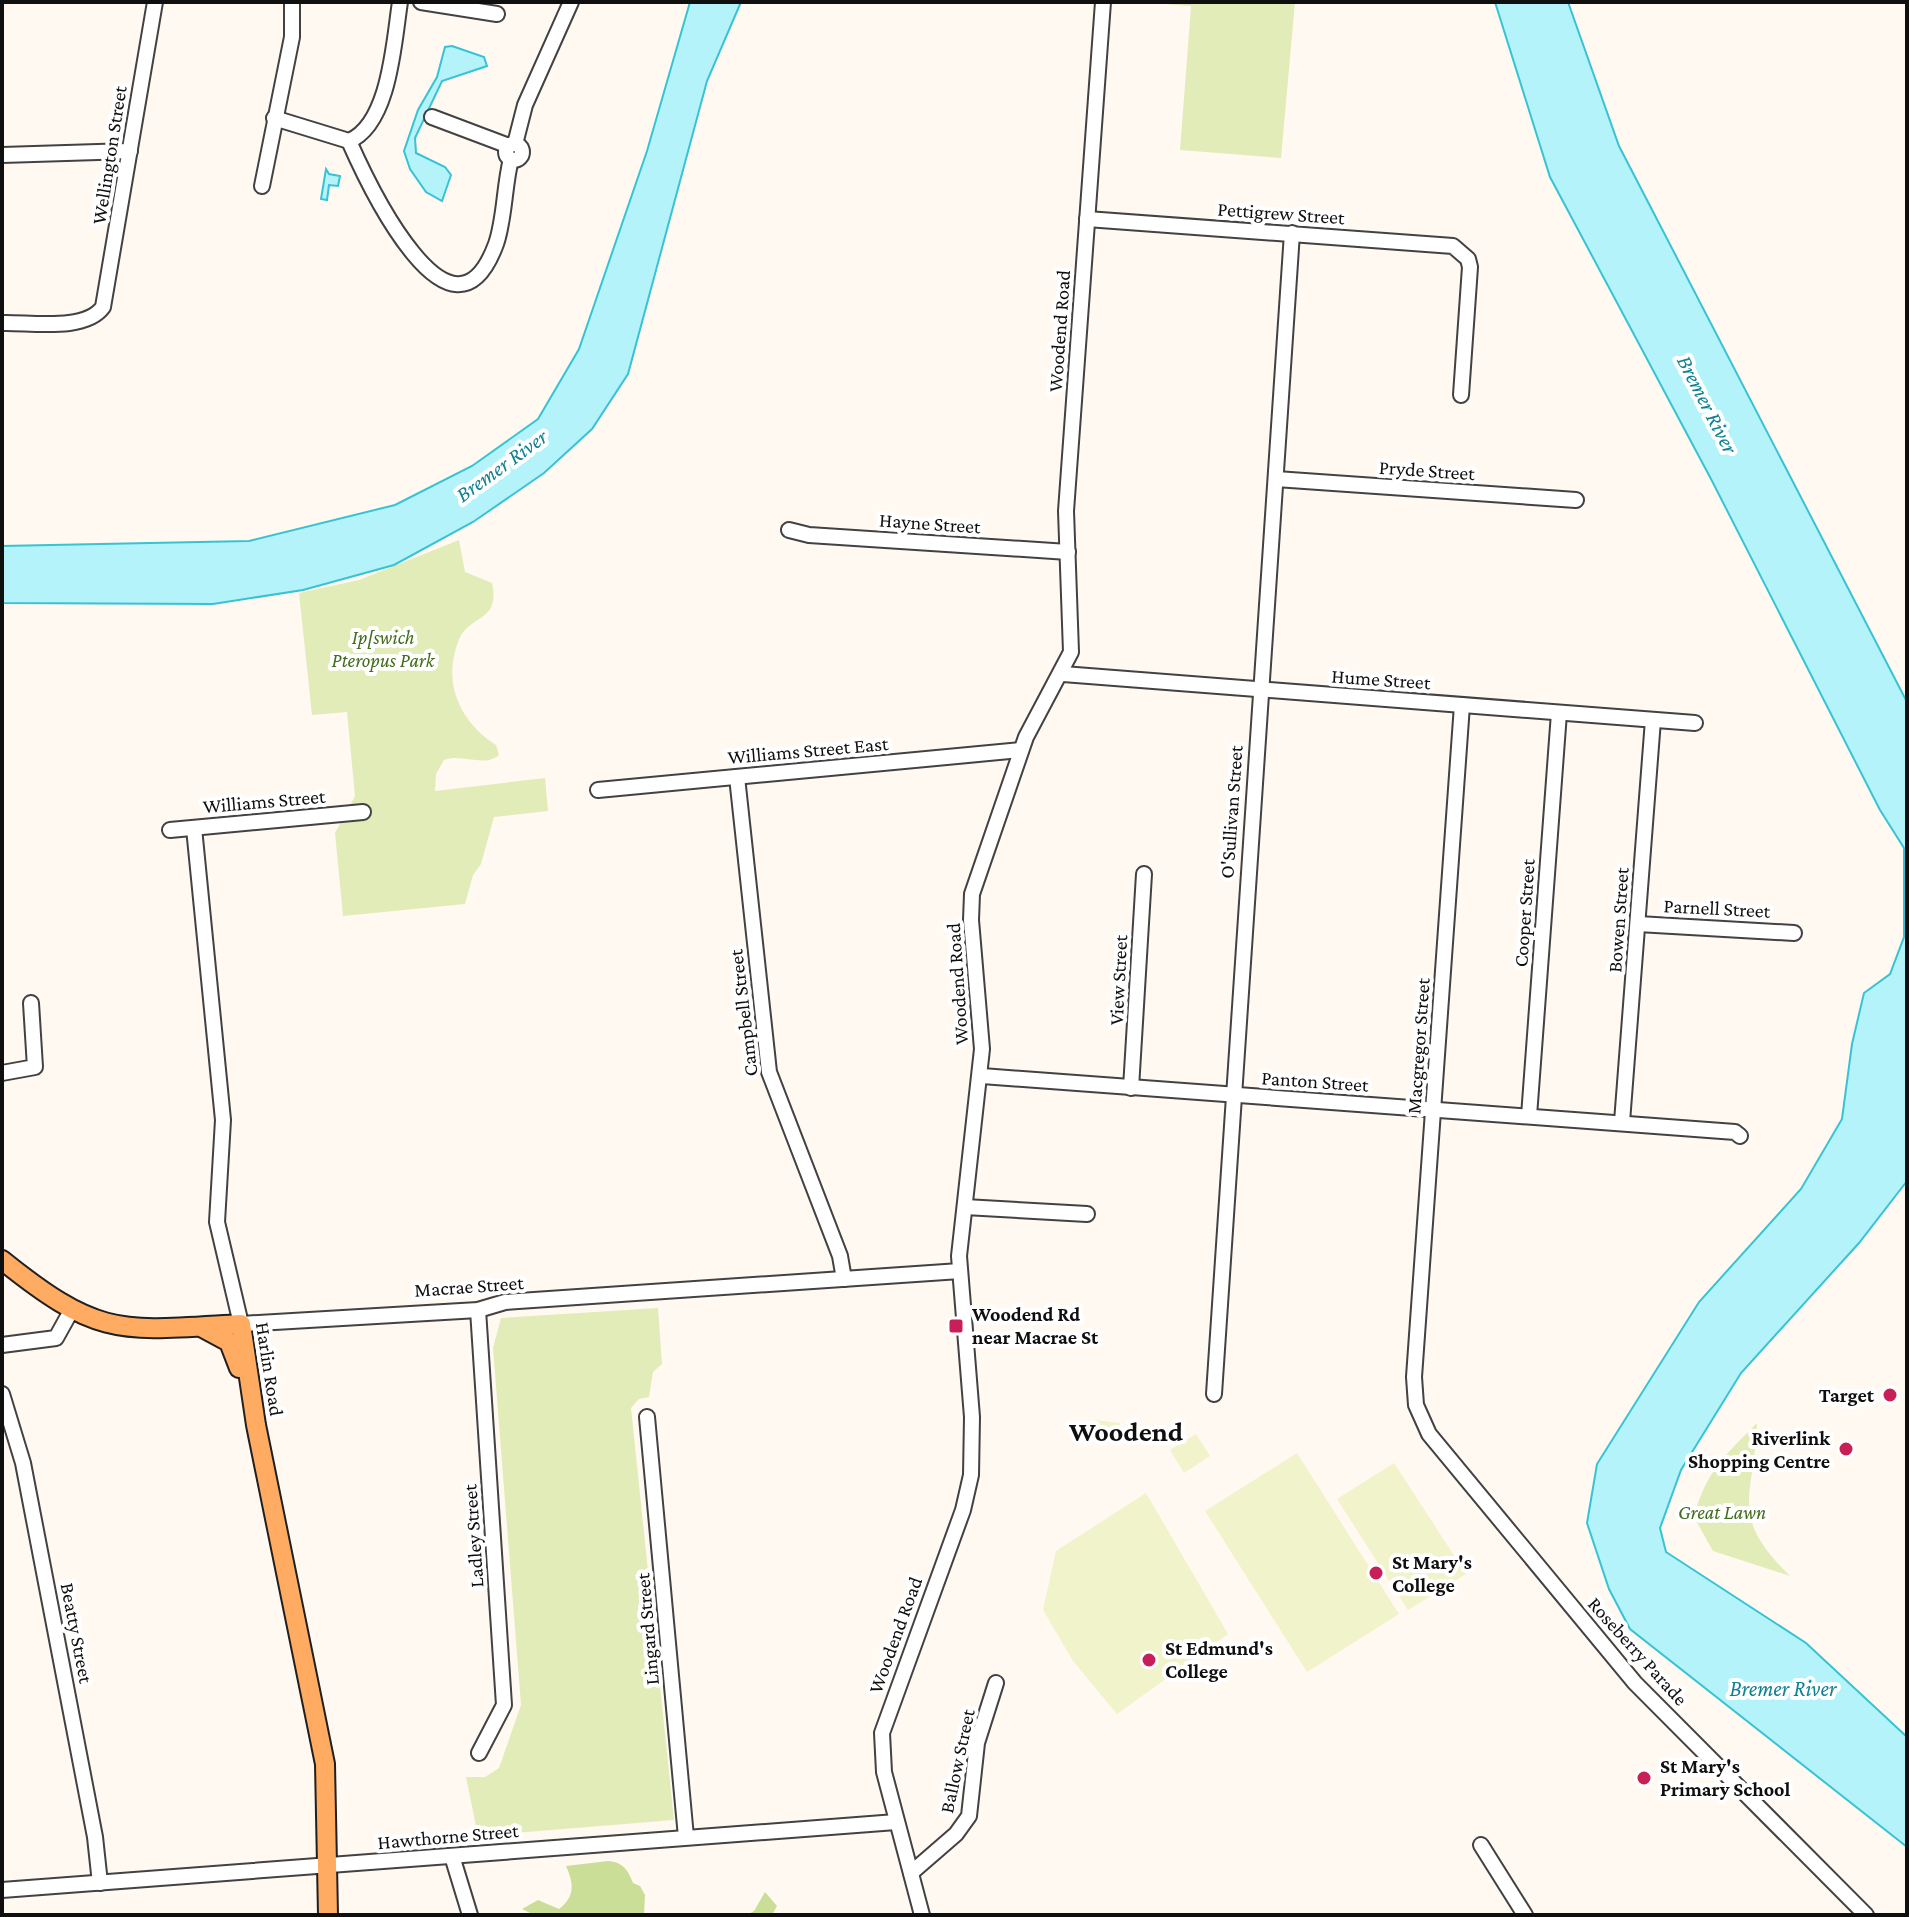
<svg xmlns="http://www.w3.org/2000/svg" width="1909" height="1917" font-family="'Crimson Pro',serif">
<rect width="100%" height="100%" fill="#fff9f2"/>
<g fill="#e2ecb9">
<polygon points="1136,2 1295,2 1281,158 1180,150 1191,6"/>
<path d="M459 540 465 572 492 583C501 624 468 613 458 642 442 685 461 722 496 745L499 755C484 768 462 753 444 760L436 774 435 791 545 778 548 811 494 817 481 864 473 875 465 904 343 916 335 833 355 796 347 712 312 715 299 593 359 580Z"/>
<polygon points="658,1308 662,1364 653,1372 649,1397 639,1399 631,1408 674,1820 478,1836 466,1777 485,1777 499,1768 521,1705 493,1348 501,1318"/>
<path d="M1757 1423C1754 1500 1728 1515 1790 1576L1713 1551 1694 1517C1705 1473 1726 1454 1757 1423Z"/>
</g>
<g fill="#cbde97">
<path d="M608 1861C623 1862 628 1870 633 1883L640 1886 645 1895 644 1915H534L522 1909 538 1900 559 1909C575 1897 574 1884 566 1866Z"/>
<polygon points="765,1892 777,1906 772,1915 747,1915 754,1911"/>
</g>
<g fill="#f1f3cb">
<polygon points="1095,1420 1120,1423 1117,1444 1092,1441"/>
<polygon points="1196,1434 1210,1456 1184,1473 1170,1450"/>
<polygon points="1297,1453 1399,1614 1307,1672 1205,1511"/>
<polygon points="1394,1463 1466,1574 1408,1610 1337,1499"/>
<polygon points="1146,1493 1228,1634 1117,1714 1073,1661 1043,1610 1056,1551"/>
</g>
<g fill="#b4f3f9" stroke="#37c3d4" stroke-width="2">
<polygon points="690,2 741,2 707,81 628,374 592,429 544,473 473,522 394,565 303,590 213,604 2,603 2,546 249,541 395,505 472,466 538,419 579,349 647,151"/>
<polygon points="1495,2 1568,2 1619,146 1907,702 1907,1181 1859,1243 1741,1373 1681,1470 1660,1528 1666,1552 1806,1643 1907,1737 1907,1847 1630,1629 1609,1589 1587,1523 1597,1464 1699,1302 1801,1189 1842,1119 1852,1044 1864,993 1890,974 1904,937 1904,848 1880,810 1711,479 1550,177"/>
<polygon points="452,46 484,57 487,66 442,81 415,138 416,153 445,167 451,175 442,201 426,192 410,169 404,151 418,110 437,77 445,47"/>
<polygon points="326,169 329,174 340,176 338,186 329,185 327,200 321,199"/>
</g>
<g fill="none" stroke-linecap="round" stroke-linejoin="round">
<g stroke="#424242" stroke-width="18">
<g id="minor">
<polyline points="421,2 497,14"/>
<polyline points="432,117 509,146"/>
<path d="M274 118 349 141C390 124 394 40 400 2"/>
<path d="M349 141C368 184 452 363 496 244 505 218 504 186 511 159"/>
<circle cx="514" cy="152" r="8"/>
<polyline points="515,144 525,105 571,2"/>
<polyline points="2,155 130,151"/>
<polyline points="262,186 292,37 292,2"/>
<polyline points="1087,219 1453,246 1468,259 1470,267 1461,395"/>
<path d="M2 323C30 322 85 332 103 307L155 2"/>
<polyline points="1276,479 1576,500"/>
<polyline points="789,530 809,535 1068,552"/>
<polyline points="1063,674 1695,723"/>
<polyline points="1462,705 1414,1377 1416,1405 1429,1434 1635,1683 1866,1915"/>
<polyline points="737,777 769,1072 840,1256 844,1279"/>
<polyline points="598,790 1021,750"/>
<polyline points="194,828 223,1120 217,1222 241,1324 478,1310 505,1302 960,1271"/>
<polyline points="170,830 363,812"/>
<polyline points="1638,924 1794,933"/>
<polyline points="2,1073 35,1067 31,1003"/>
<polyline points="982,1076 1735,1132 1740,1136"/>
<polyline points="1131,1088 1144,874"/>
<polyline points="1529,1116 1559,713"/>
<polyline points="1622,1122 1653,720"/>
<polyline points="965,1207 1087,1214"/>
<polyline points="478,1310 504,1705 479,1753"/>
<polyline points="2,1345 56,1338 71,1311"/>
<polyline points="2,1394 23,1463 95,1837 100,1883"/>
<polyline points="1214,1394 1292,233"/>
<polyline points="647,1417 686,1837"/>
<polyline points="1481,1845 1525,1915"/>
<polyline points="452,1856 470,1915"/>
<polyline points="911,1873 956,1834 969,1816 977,1743 996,1683"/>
<polyline points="2,1890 896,1822"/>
<polyline points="922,1915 884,1772 882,1733 963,1510 971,1475 972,1417 959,1256 982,1049 971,920 972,894 1026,737 1071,652 1066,511 1103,2"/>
</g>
</g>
<g stroke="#202020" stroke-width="22">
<g id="major">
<path d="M2 1260C100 1339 121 1331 241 1324L256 1425 325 1764 328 1915"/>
<polyline points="203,1328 229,1342 239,1368"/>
</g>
</g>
<use href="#minor" stroke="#fff" stroke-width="14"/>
<use href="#major" stroke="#ffab62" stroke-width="18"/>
</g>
<g fill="#c81f58" stroke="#fff" stroke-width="3">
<rect x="948" y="1318" width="16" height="16" rx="4"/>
<circle cx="1890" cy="1395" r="8"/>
<circle cx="1846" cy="1449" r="8"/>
<circle cx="1376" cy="1573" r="8"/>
<circle cx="1149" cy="1660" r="8"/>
<circle cx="1644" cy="1778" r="8"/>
</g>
<g text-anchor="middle" stroke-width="8" stroke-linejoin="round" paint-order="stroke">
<g font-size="20" fill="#0f0f0f" stroke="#fff">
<text transform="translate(109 155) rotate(-81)" y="7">Wellington Street</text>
<text transform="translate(1281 213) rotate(4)" y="7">Pettigrew Street</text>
<text transform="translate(1059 331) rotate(-86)" y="7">Woodend Road</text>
<text transform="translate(1427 470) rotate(4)" y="7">Pryde Street</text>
<text transform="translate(930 523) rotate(4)" y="7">Hayne Street</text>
<text transform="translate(1381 679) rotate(4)" y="7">Hume Street</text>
<text transform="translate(808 750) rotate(-5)" y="7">Williams Street East</text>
<text transform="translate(264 801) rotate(-5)" y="7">Williams Street</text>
<text transform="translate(1231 812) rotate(-86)" y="7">O'Sullivan Street</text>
<text transform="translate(1717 908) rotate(3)" y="7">Parnell Street</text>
<text transform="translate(1524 913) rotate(-86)" y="7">Cooper Street</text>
<text transform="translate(1618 920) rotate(-86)" y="7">Bowen Street</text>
<text transform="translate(1118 980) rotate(-87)" y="7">View Street</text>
<text transform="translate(957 984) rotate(-94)" y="7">Woodend Road</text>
<text transform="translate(743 1013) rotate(-97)" y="7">Campbell Street</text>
<text transform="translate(1418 1046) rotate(-86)" y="7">Macgregor Street</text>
<text transform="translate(1315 1081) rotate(4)" y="7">Panton Street</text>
<text transform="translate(469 1286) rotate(-4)" y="7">Macrae Street</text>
<text transform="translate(270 1369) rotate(81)" y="7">Harlin Road</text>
<text transform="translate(473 1536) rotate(-94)" y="7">Ladley Street</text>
<text transform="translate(647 1629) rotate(-95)" y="7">Lingard Street</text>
<text transform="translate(77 1633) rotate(79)" y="7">Beatty Street</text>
<text transform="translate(895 1635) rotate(-70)" y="7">Woodend Road</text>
<text transform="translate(1638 1651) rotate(48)" y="7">Roseberry Parade</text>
<text transform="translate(957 1761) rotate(-78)" y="7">Ballow Street</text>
<text transform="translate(448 1836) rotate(-5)" y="7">Hawthorne Street</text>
</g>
<g font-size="20" font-style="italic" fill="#436c1b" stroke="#fff">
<text x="383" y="644">Ip[swich<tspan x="383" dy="23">Pteropus Park</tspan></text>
<text x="1722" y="1519">Great Lawn</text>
</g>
<g font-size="20" font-weight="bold" fill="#0f0f0f" stroke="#fff" text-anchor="start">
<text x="972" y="1321">Woodend Rd<tspan x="972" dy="23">near Macrae St</tspan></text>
<text x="1874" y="1402" text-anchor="end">Target</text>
<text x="1830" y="1445" text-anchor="end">Riverlink<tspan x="1830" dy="23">Shopping Centre</tspan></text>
<text x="1392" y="1569">St Mary's<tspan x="1392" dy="23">College</tspan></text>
<text x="1165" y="1655">St Edmund's<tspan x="1165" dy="23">College</tspan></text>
<text x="1660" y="1773">St Mary's<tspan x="1660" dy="23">Primary School</tspan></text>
</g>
<g font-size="22" font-style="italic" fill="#118092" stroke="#fff">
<text transform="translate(1708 404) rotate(63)" y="8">Bremer River</text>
<text transform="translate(501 465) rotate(-36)" y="8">Bremer River</text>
<text x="1783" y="1696">Bremer River</text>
</g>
<g font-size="28" font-weight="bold" fill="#0f0f0f" stroke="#fff">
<text x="1126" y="1441">Woodend</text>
</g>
</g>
<rect width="1909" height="1917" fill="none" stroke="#0f0f0f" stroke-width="8"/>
</svg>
